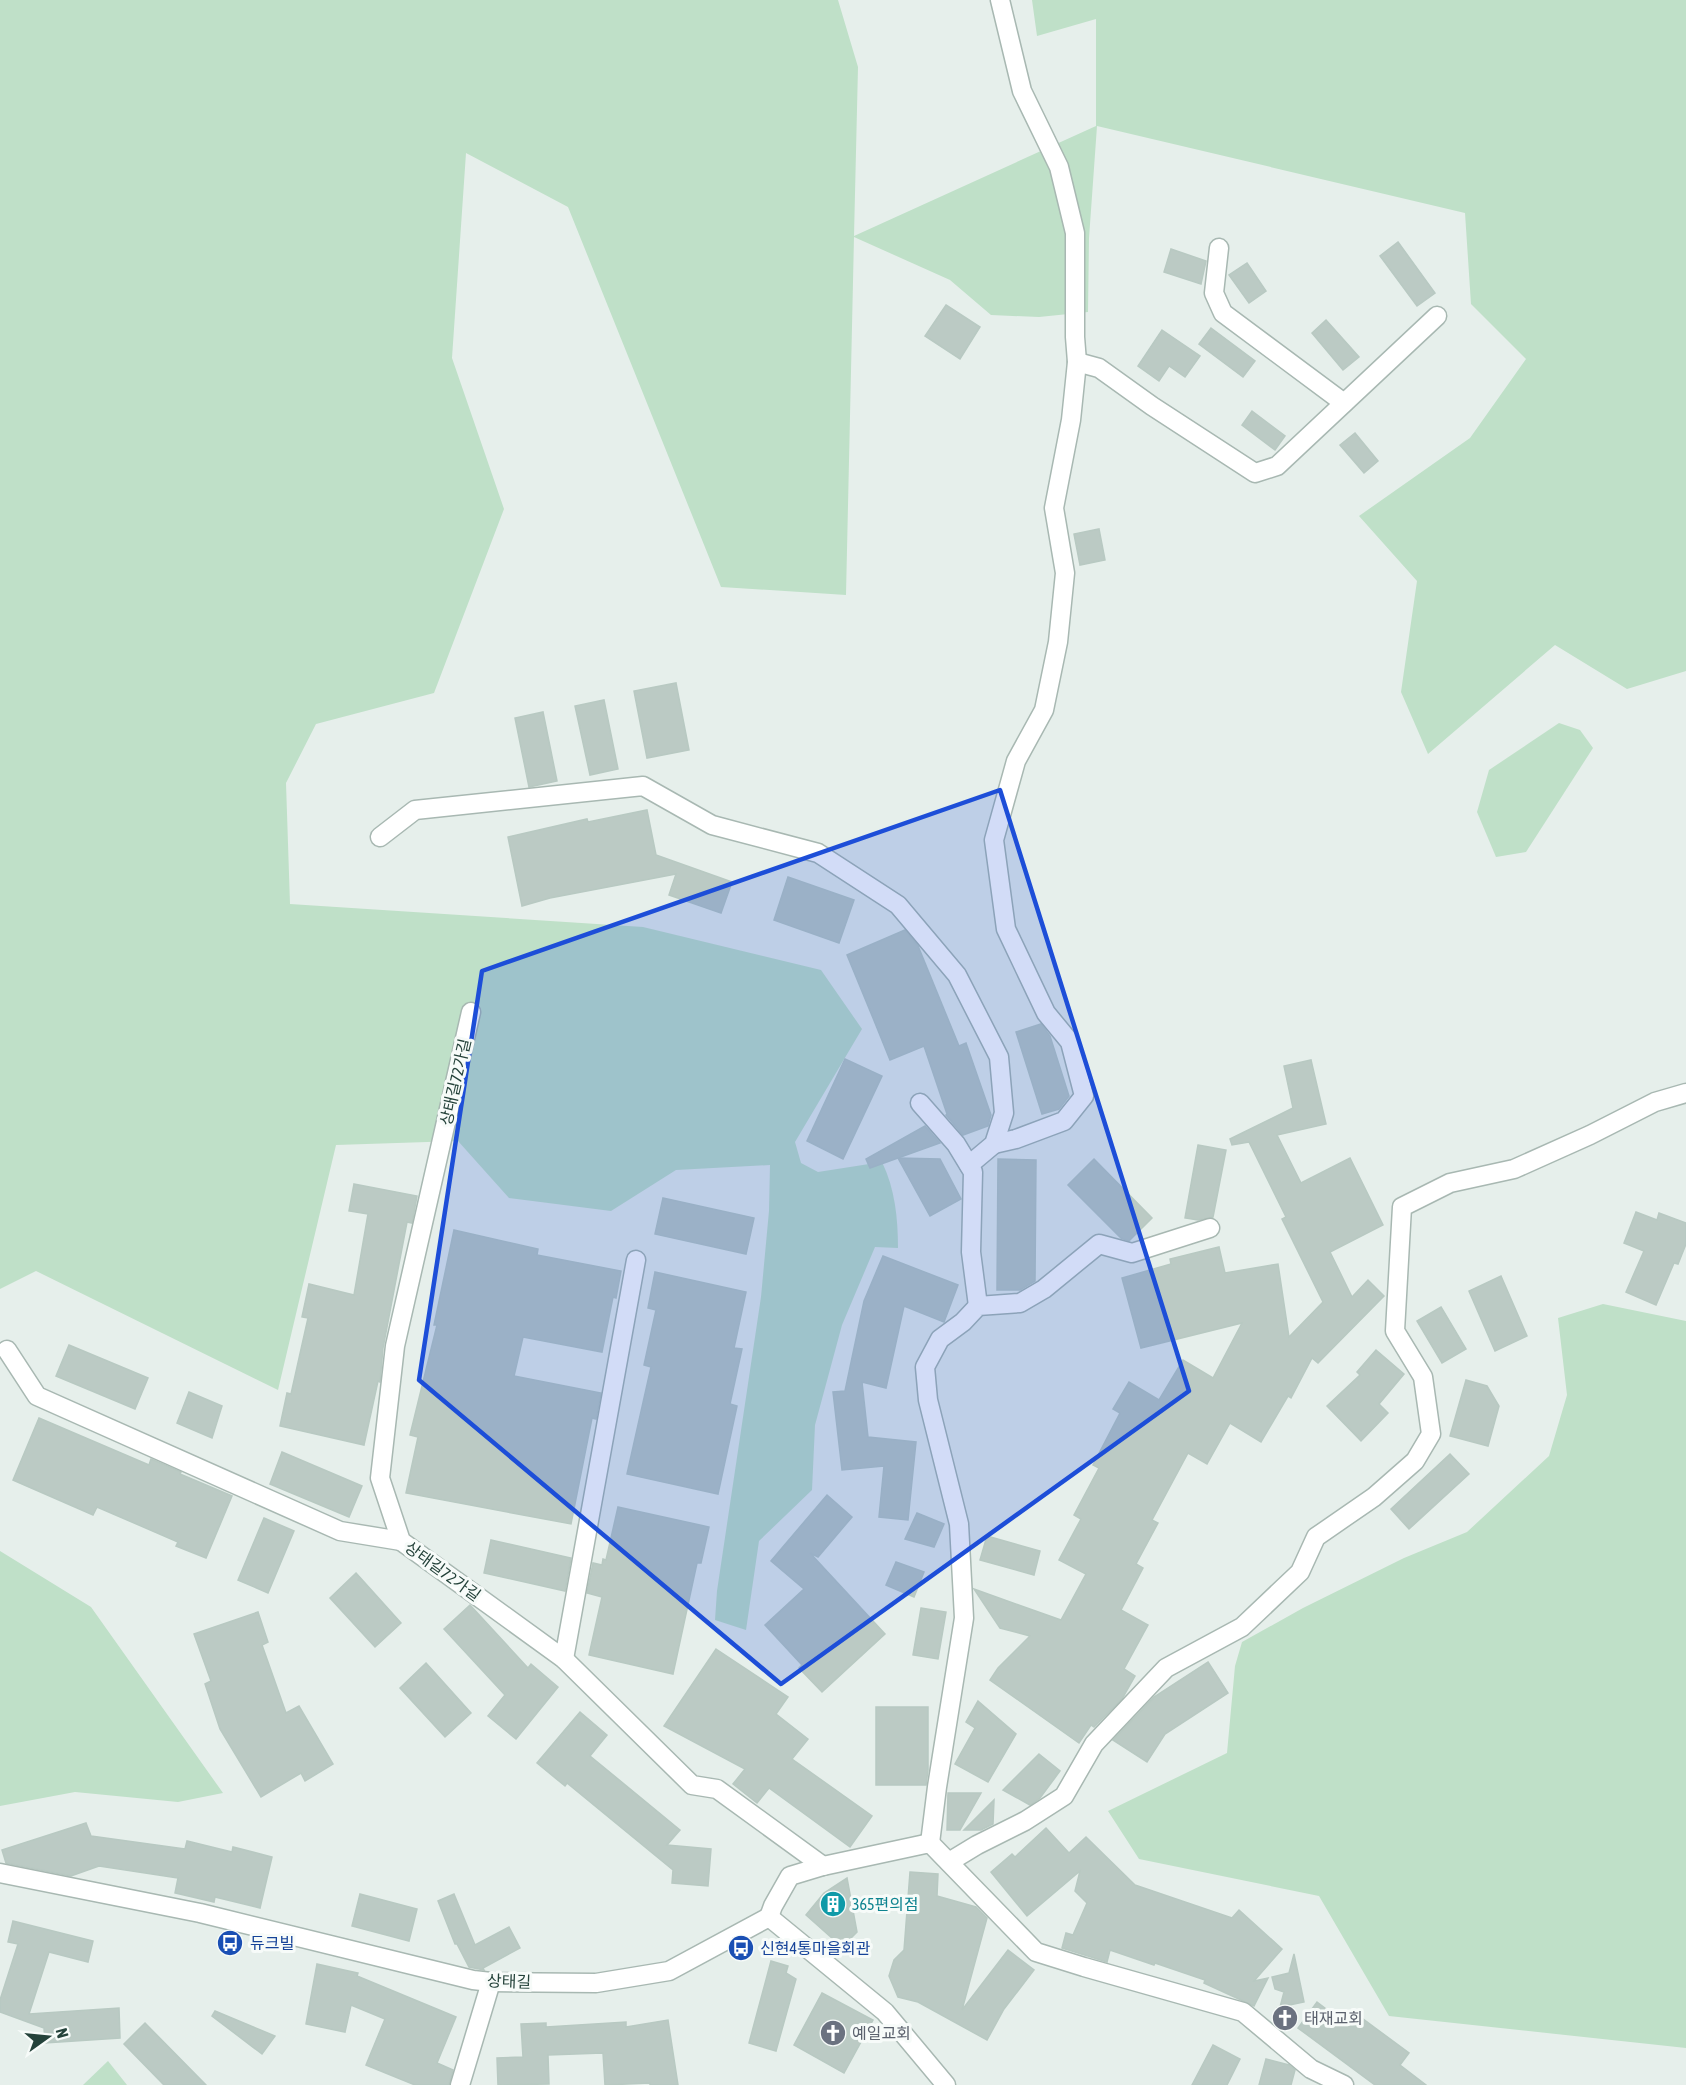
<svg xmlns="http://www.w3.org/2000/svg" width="1686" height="2085" font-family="'Asap Condensed','Noto Sans KR',sans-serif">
<rect width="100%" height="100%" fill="#e6efeb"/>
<g fill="#bfe0c8">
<path d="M0 0H838L858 67 854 236 1096 126V19L1037 36 1032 0H1686V671L1627 689 1555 645 1428 754 1401 692 1417 581 1359 516 1470 438 1526 359 1471 304 1465 213 1097 126 1089 238 1088 312 1039 317 991 315 950 280 854 237 846 595 721 587 568 207 466 153 452 358 504 509 434 693 316 724 286 783 290 904 643 927 821 970 862 1029 795 1142 801 1163 818 1172 882 1162C895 1189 898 1218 898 1248L875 1247 842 1325 815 1425 812 1490 759 1541 746 1630 715 1620 717 1591 761 1297 769 1211 770 1165 676 1170 611 1211 509 1198 458 1141 336 1145 278 1390 36 1271 0 1289Z"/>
<polygon points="1559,723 1580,730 1593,748 1526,852 1496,857 1477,812 1489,770"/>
<polygon points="1603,1304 1686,1321 1686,2048 1389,2016 1319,1896 1139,1859 1108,1811 1227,1753 1235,1666 1242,1642 1303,1608 1404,1558 1467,1532 1549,1456 1567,1395 1558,1318"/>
<polygon points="0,1551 91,1607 223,1793 178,1802 75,1792 0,1806"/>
<polygon points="108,2061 127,2085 83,2085"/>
</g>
<g fill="#bbcac4" stroke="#b8c9c2" stroke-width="1.5">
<polygon points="1398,242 1435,293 1417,306 1380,256"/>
<polygon points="1171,249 1206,261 1201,284 1164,272"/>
<polygon points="1247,263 1266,291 1249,303 1229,275"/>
<polygon points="946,305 980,327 960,359 925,336"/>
<polygon points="1326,320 1359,357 1343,370 1312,333"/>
<polygon points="1211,328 1255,361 1243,377 1199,344"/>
<polygon points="1162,330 1200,356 1185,377 1169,366 1159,381 1138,366"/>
<polygon points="1252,411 1285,436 1275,450 1242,425"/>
<polygon points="1355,433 1378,461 1364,473 1340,445"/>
<polygon points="1099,529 1105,560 1080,565 1074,534"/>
<polygon points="676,683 689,750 647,758 634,691"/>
<polygon points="604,700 618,769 590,775 575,706"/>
<polygon points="543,712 557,781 529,787 515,718"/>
<polygon points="647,810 656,855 732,882 721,913 669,895 676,874 550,898 522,906 508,837 587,819 588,822"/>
<polygon points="788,877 854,900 839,943 774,920"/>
<polygon points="905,930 918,946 959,1046 966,1043 991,1115 988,1126 963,1135 946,1115 947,1114 924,1046 890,1060 873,1018 847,955"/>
<polygon points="1041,1024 1050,1036 1069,1096 1059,1109 1042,1114 1016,1032"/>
<polygon points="845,1059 882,1076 843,1159 807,1141"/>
<polygon points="1311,1060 1326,1124 1277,1135 1301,1183 1350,1158 1383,1225 1330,1252 1352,1297 1368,1280 1384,1296 1318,1363 1312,1358 1291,1398 1288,1396 1261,1442 1230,1423 1207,1464 1188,1453 1152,1520 1158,1523 1136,1564 1143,1568 1121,1610 1148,1625 1124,1669 1135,1676 1122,1699 1094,1727 1091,1725 1079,1743 990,1680 998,1668 1030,1636 1000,1628 974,1589 1061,1620 1086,1574 1059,1560 1081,1519 1074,1515 1099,1468 1093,1465 1120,1413 1113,1409 1129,1382 1159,1400 1183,1360 1213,1378 1242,1323 1141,1348 1122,1278 1171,1264 1170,1259 1219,1247 1225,1273 1278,1264 1289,1337 1323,1302 1282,1219 1286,1217 1249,1142 1232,1145 1230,1139 1293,1108 1284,1066"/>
<polygon points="925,1126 940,1143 870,1168 866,1159"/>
<polygon points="1198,1145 1226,1150 1213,1217 1198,1220 1185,1218"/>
<polygon points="898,1158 940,1159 961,1199 930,1216"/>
<polygon points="998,1159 1036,1160 1035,1281 1020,1290 997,1290"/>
<polygon points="1094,1159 1152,1218 1129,1241 1121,1238 1068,1185"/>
<polygon points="354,1184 417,1196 412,1223 407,1222 383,1348 380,1382 378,1381 364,1445 280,1426 287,1393 291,1394 308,1318 302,1317 309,1284 354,1295 368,1214 349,1211"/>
<polygon points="663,1198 754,1218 746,1254 655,1234"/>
<polygon points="1636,1212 1657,1220 1659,1213 1686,1223 1686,1244 1678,1264 1674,1263 1656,1305 1626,1292 1644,1251 1624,1243"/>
<polygon points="454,1230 538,1249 537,1255 621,1271 616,1298 613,1297 602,1352 523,1337 514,1376 601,1393 596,1419 592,1418 571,1524 406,1493 418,1437 410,1435 437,1325 434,1325"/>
<polygon points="883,1256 958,1285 944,1322 904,1306 886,1388 862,1382 868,1437 916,1442 908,1520 879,1517 884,1466 842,1470 833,1392 845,1391 864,1301"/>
<polygon points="655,1272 746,1292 734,1348 742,1349 730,1404 737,1406 718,1494 627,1474 651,1367 644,1365 656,1310 648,1308"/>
<polygon points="1501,1276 1527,1336 1495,1351 1469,1291"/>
<polygon points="1441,1307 1466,1349 1442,1363 1417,1321"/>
<polygon points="69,1345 148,1378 135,1409 56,1376"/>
<polygon points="1376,1350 1404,1374 1379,1404 1388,1413 1361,1441 1327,1406 1360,1375 1357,1372"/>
<polygon points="1466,1380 1487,1386 1499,1406 1488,1446 1450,1436"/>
<polygon points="189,1392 222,1406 212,1438 177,1423"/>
<polygon points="39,1418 149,1465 151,1459 181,1472 180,1474 232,1496 206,1558 176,1546 178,1542 97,1507 93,1515 13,1480"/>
<polygon points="282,1452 362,1486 349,1517 270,1484"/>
<polygon points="1450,1454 1469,1474 1409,1529 1391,1509"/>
<polygon points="827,1495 852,1517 818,1557 810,1553 885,1634 822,1692 799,1668 802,1665 765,1625 804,1589 771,1561"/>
<polygon points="618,1507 709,1527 701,1563 697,1563 673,1674 589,1655 602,1597 587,1593 593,1563 602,1565 603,1559 606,1560"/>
<polygon points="917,1513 944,1524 934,1547 905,1539"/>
<polygon points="264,1518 294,1531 268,1593 238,1580"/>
<polygon points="987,1536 1040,1551 1034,1575 980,1560"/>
<polygon points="491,1540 571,1558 565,1591 484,1573"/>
<polygon points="896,1562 924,1572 914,1597 886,1585"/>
<polygon points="356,1573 401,1623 375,1647 330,1598"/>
<polygon points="470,1605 528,1668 531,1664 558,1687 516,1739 488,1716 505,1695 444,1629"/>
<polygon points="921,1608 946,1612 938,1659 913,1655"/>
<polygon points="258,1612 268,1642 262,1645 286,1713 299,1706 333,1764 305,1781 301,1773 261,1797 220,1729 205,1684 211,1681 194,1634"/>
<polygon points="716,1649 788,1697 776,1714 808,1739 792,1759 872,1816 850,1847 769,1788 757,1803 733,1784 745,1769 664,1726"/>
<polygon points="1208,1662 1228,1693 1165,1734 1147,1762 1113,1740 1154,1697"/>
<polygon points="426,1663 471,1713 445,1737 400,1688"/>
<polygon points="978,1701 1016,1734 988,1782 955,1764 975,1728 966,1722"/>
<polygon points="876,1707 928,1707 928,1770 926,1785 876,1785"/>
<polygon points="580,1712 607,1735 590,1756 680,1830 667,1845 711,1849 708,1886 672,1883 673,1870 567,1783 565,1786 537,1763"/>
<polygon points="1039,1754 1060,1771 1040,1798 1030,1805 1003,1790"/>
<polygon points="948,1793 981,1793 960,1830 947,1830"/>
<polygon points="994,1800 993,1824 981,1830 964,1830"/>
<polygon points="86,1823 91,1836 185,1849 187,1841 232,1852 233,1847 272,1857 260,1908 215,1897 214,1902 175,1893 178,1878 99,1866 71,1876 6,1863 2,1850"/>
<polygon points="1046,1828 1069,1853 1086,1837 1135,1885 1232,1918 1239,1910 1282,1949 1254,1981 1268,1978 1254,2006 1204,1983 1205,1980 1155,1963 1154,1965 1110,1950 1107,1962 1062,1948 1066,1933 1073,1935 1087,1903 1075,1891 1080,1871 1027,1916 991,1872 1012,1854 1015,1857"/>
<polygon points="910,1872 938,1874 937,1896 976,1907 987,1918 962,2010 1008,1950 1034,1970 1004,2009 987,2040 918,2002 898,1997 889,1976 894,1960 904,1950"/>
<polygon points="847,1878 857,1932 842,1947 806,1915 824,1893"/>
<polygon points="360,1894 417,1909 409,1941 352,1926"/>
<polygon points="454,1894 475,1945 509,1927 520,1948 483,1968 484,1970 469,1967 457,1944 455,1944 438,1901"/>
<polygon points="13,1921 93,1941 88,1962 49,1952 29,2014 119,2008 120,2038 45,2043 44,2028 0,2012 0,2000 18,1944 8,1942"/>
<polygon points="1294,1954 1304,2002 1280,2007 1284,1992 1275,1989 1272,1977 1289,1973"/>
<polygon points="771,1961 788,1966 786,1973 796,1979 776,2051 749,2043"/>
<polygon points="317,1964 358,1973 357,1976 456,2017 437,2063 453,2070 449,2085 415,2085 366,2065 385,2019 351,2005 345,2032 306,2024"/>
<polygon points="822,1993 873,2020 844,2073 794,2045"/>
<polygon points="1317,2002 1346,2024 1355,2013 1409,2053 1400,2065 1426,2085 1375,2085 1298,2028"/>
<polygon points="215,2011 275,2036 262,2054 212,2016"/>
<polygon points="668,2020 678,2085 650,2085 650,2083 605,2085 603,2053 548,2055 549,2084 498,2085 497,2058 523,2057 521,2024 546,2023 546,2027 626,2022 626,2027"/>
<polygon points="145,2023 206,2085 164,2085 124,2044"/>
<polygon points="1213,2045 1240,2059 1227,2085 1192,2085"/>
<polygon points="1266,2059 1289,2065 1295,2070 1291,2085 1259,2085"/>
</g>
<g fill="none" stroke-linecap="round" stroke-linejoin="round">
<g stroke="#a8b8b2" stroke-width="21">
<g id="minor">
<polyline points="1219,248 1214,293 1223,313 1344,403"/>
<polyline points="1077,362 1099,368 1152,406 1255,473 1277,466 1437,316"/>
<polyline points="380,837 415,810 643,786 712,825 818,853 898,905 957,975 999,1057 1004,1113 994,1144 969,1165"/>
<polyline points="471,1012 395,1346 380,1478 401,1541 564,1659 692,1785 717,1789 823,1866"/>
<polyline points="920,1103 956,1144 973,1172 971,1252 978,1306"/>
<polyline points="994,1144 1016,1139 1064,1121 1084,1096 1070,1042 1046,1013 1006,929 994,840 1016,761 1044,710 1058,642 1065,573 1054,508 1071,420 1077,362 1075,337 1075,233 1059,167 1022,91 1000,0"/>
<polyline points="7,1350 37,1396 340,1531 401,1541"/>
<polyline points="564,1659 636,1260"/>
<polyline points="930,1843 937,1787 964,1618 959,1524 928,1400 925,1367 940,1339 963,1322 978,1306 1020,1303 1044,1289 1099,1244 1132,1253 1210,1228"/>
<polyline points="949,1862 977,1845 1025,1821 1064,1796 1094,1744 1166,1668 1242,1627 1300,1572 1316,1537 1374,1497 1415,1461 1431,1434 1423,1377 1395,1331 1402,1207 1450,1183 1514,1169 1590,1135 1655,1102 1686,1093"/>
<polyline points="0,1873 200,1913 473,1980 491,1982 596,1983 669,1971 769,1917 885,2012 946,2085"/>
<polyline points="769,1917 773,1906 790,1876 823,1866 930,1843 1036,1952 1084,1967 1243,2012 1311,2069 1344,2085"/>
<polyline points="460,2085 491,1982"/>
</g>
</g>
<use href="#minor" stroke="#fff" stroke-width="18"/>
</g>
<path fill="#1d4ed8" fill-opacity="0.2" stroke="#1d4ed8" stroke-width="4.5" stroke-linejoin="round" d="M1000 790 1189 1391 781 1684 419 1380 482 971Z"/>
<defs>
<g id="building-disc" transform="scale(1.35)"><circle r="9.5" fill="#0f9aa8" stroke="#f7fbf9"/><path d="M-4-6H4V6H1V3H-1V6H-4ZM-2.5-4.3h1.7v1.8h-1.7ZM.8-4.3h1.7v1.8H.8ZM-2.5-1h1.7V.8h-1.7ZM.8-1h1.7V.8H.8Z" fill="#fff"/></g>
<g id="bus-disc" transform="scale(1.35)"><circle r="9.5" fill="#1a4fb4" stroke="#f7fbf9"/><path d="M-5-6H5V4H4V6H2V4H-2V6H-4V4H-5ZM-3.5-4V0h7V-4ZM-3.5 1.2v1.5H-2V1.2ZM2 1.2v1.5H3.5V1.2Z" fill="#fff"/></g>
<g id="church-disc" transform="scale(1.35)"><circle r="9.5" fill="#6b7280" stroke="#f7fbf9"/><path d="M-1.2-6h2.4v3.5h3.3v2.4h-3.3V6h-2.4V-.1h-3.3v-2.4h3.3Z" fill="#fff"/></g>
</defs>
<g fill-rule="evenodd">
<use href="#building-disc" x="833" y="1904"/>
<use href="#bus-disc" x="230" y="1943"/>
<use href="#bus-disc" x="741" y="1948"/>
<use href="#church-disc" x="1285" y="2018"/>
<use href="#church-disc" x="833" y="2033"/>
</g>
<g text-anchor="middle" stroke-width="6" stroke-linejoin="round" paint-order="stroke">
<g font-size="16" fill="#24423a" stroke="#f7fbf9">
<text transform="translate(455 1082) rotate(-77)" y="6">상태길72가길</text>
<text transform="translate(443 1571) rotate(36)" y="6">상태길72가길</text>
<text transform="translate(509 1981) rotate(2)" y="6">상태길</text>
</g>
<g font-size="16" fill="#0d838f" stroke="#f7fbf9" text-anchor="start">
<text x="852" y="1910">365편의점</text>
</g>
<g font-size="16" fill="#164399" stroke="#f7fbf9" text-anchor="start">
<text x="250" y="1949">듀크빌</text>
<text x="760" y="1954">신현4통마을회관</text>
</g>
<g font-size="16" fill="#5b616d" stroke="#f7fbf9" text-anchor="start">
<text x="1304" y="2024">태재교회</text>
<text x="852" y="2039">예일교회</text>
</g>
</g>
<g transform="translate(48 2037) rotate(75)" stroke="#f7fbf9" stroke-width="4.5" paint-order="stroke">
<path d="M0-4.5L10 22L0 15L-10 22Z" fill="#24423a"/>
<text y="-9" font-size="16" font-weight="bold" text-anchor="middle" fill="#24423a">N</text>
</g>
</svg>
